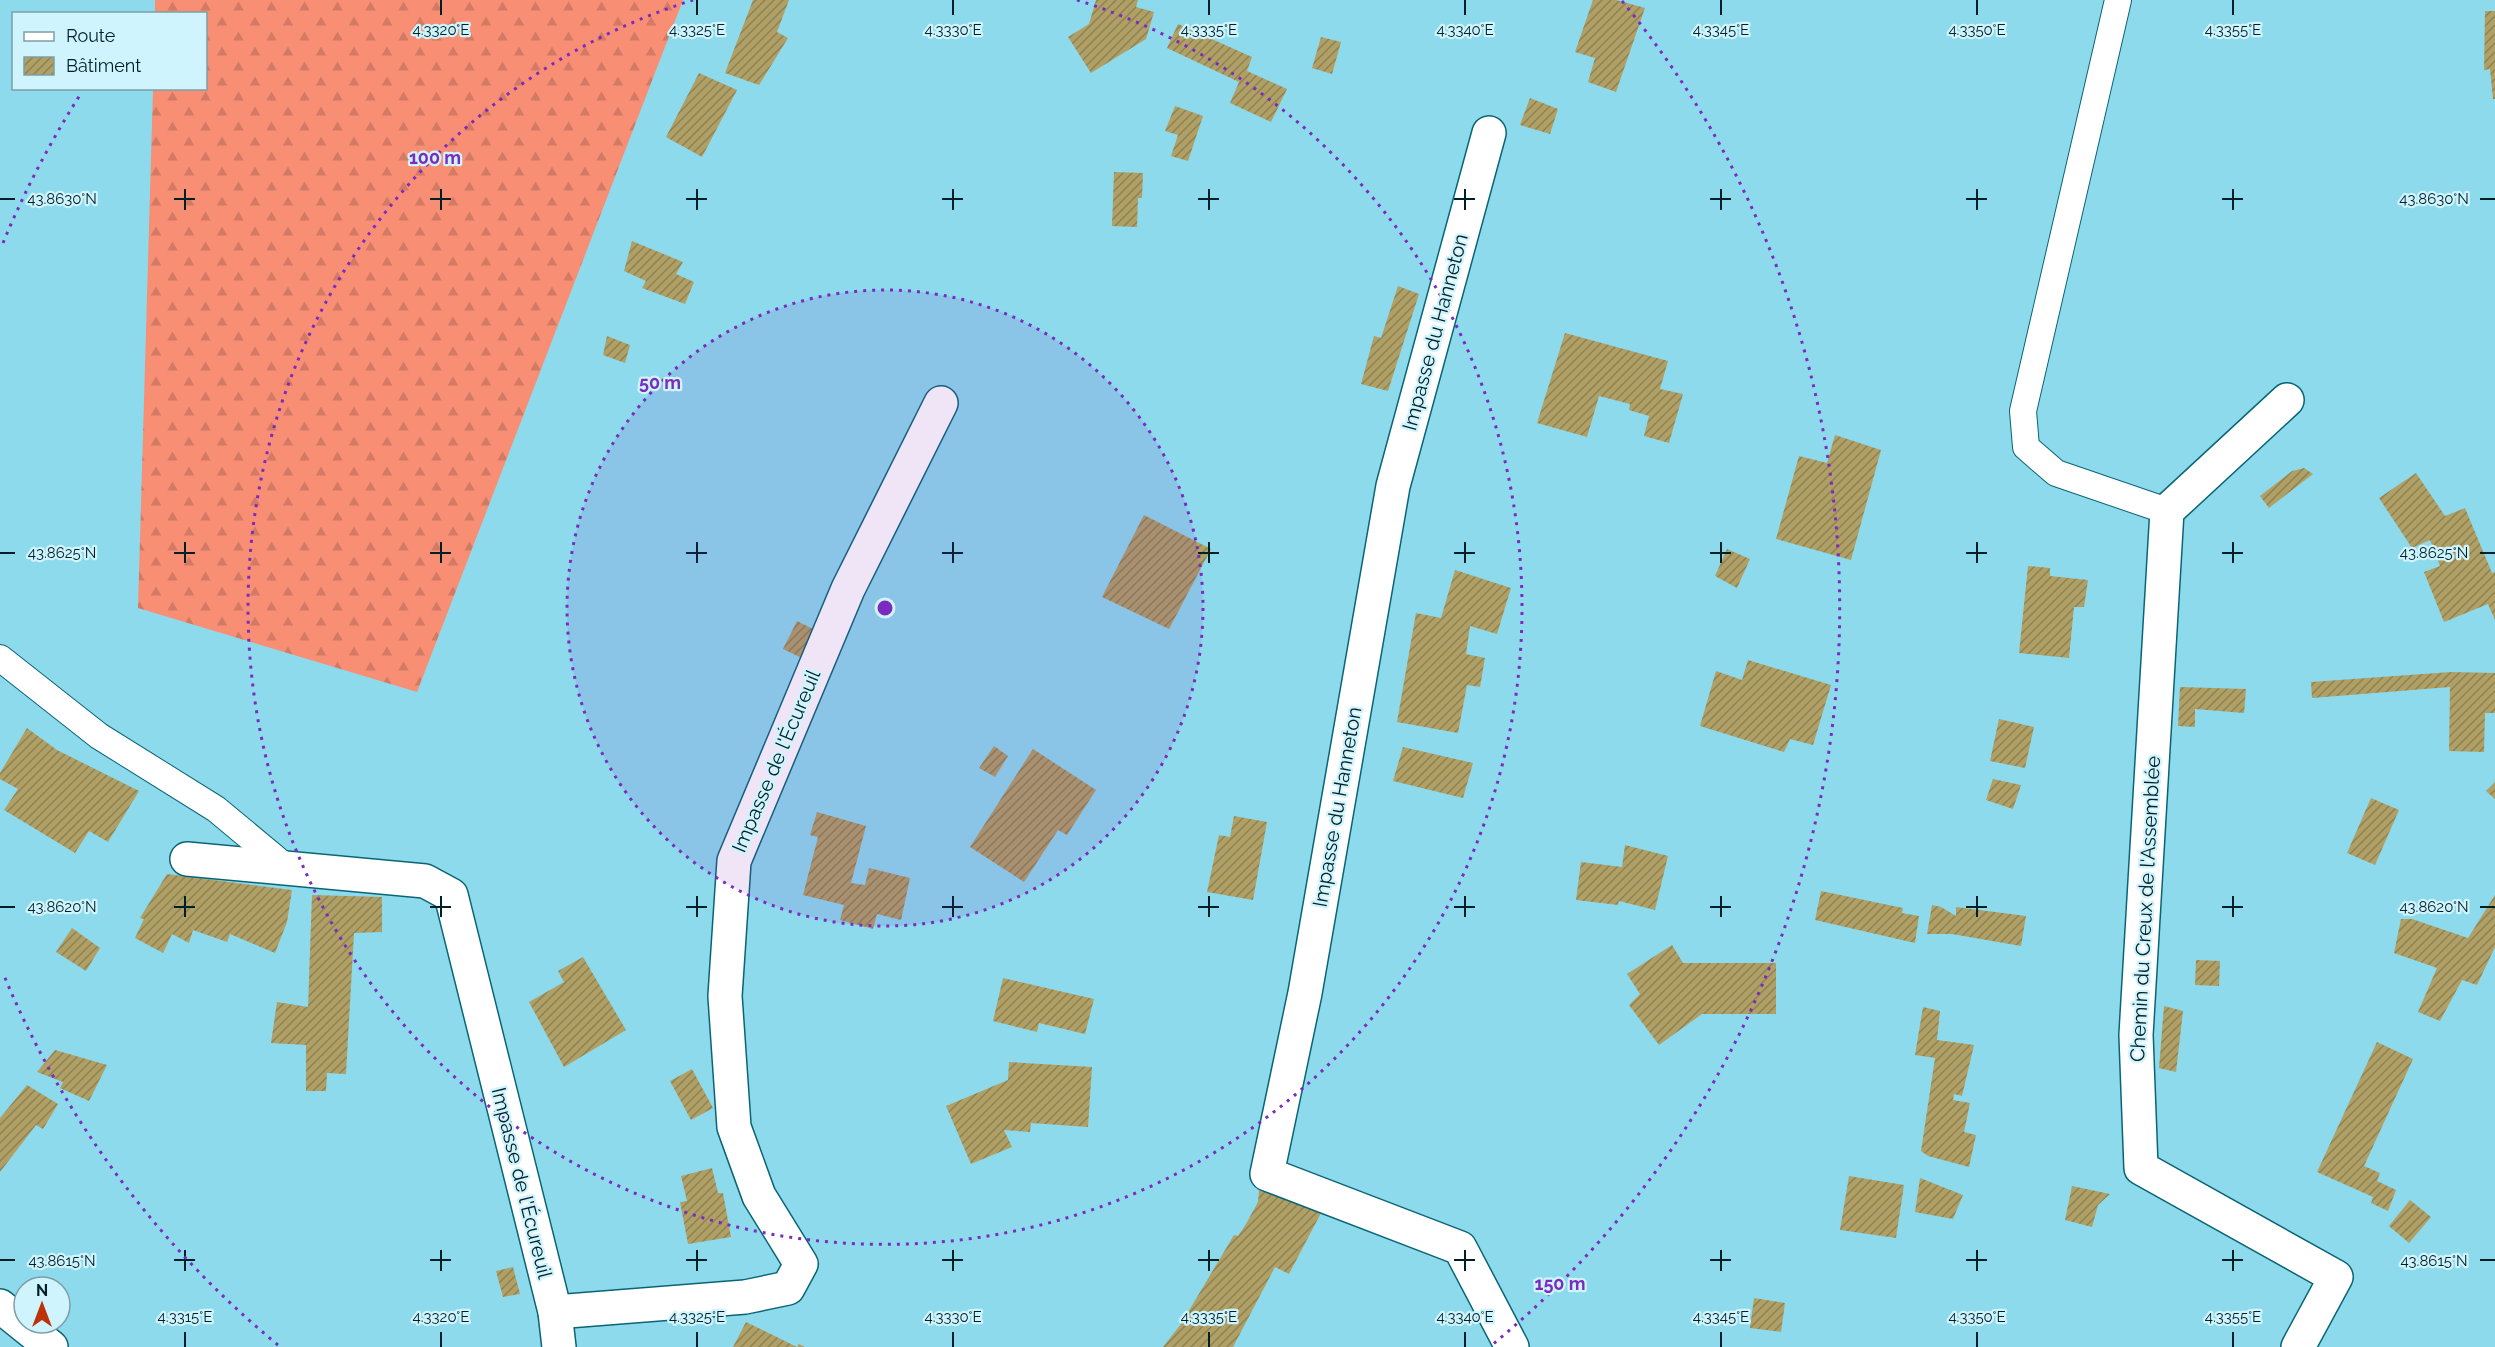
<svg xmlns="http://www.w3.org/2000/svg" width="2495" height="1347" font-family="Raleway,sans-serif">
<defs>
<pattern id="forest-firs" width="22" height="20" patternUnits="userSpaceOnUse" patternTransform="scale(1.5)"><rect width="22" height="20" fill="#f88e74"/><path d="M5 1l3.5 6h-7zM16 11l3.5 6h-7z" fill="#d37a64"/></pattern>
<pattern id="building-hatch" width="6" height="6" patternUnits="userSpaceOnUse" patternTransform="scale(1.5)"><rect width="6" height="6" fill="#b0a065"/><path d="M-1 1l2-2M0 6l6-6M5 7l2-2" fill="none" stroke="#8d8253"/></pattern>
</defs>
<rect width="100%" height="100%" fill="#8ddaec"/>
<polygon fill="url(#forest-firs)" points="155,0 683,0 417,692 138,608 153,89 206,88 206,14 155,13"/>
<g fill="url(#building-hatch)">
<polygon points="753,0 789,0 777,32 788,38 759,85 725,73"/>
<polygon points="1096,0 1138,0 1136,7 1154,12 1146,39 1091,73 1068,37 1089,24"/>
<polygon points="1593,0 1616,0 1645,8 1616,92 1588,82 1595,58 1575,52"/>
<polygon points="2485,11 2495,11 2495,99 2493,99 2490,69 2484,70"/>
<polygon points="1178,24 1252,57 1247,71 1287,89 1271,122 1230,103 1239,82 1167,48"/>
<polygon points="1321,37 1341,42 1332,74 1312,68"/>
<polygon points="699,73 737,90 702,157 666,137"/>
<polygon points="1530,98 1558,109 1550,134 1520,125"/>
<polygon points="1175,106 1203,116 1188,161 1171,156 1178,135 1165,131"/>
<polygon points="1114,172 1143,173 1142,198 1138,198 1137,227 1112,226"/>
<polygon points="632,241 683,262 676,274 694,282 685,304 642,288 646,281 624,271"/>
<polygon points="1398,286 1419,294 1388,391 1361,384 1374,336 1381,338"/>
<polygon points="1565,333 1668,361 1660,389 1683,394 1669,443 1644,436 1649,416 1629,410 1630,404 1599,396 1587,437 1537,423"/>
<polygon points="607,336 630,345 625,363 603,355"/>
<polygon points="1835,435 1881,450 1851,560 1776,539 1799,456 1827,463"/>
<polygon points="2304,468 2313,474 2269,508 2260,496 2292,471"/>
<polygon points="2416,473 2445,516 2465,508 2492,573 2495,572 2495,620 2488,604 2444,622 2424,572 2440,566 2430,540 2412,548 2379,498"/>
<polygon points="1144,515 1211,549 1169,629 1102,597"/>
<polygon points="1727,549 1750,559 1737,588 1715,576"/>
<polygon points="2028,566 2050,568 2050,576 2088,580 2084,607 2074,607 2069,658 2019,653"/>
<polygon points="1455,570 1511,588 1497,634 1470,626 1466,654 1485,658 1480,687 1467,685 1458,733 1397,722 1416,613 1441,618"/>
<polygon points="797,621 825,635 812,663 783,649"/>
<polygon points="1748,660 1831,685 1813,745 1790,739 1784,752 1700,726 1716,671 1742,680"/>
<polygon points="2451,672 2495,673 2495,713 2485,713 2484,752 2449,751 2450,687 2312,698 2311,682"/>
<polygon points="2180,687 2246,689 2244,713 2195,709 2195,727 2178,726"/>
<polygon points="1999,719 2034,727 2025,768 1990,761"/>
<polygon points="27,728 57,750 139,791 108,842 89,831 75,853 4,810 18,789 0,779 0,773"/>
<polygon points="994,746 1008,756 995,777 979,768"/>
<polygon points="1403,747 1473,763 1463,798 1393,781"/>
<polygon points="1033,749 1096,790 1067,835 1058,830 1024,882 970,847"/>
<polygon points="1993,779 2021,785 2013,809 1986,800"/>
<polygon points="2495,782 2495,799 2486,791"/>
<polygon points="2371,798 2399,810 2375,865 2347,853"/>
<polygon points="817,812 866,826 851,883 865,885 869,868 910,878 901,920 877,914 873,929 840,920 844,905 803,895 818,837 810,835"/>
<polygon points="1234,816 1267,822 1253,900 1207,892 1219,835 1230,837"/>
<polygon points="1625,845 1668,856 1655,910 1619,901 1618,905 1576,900 1581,862 1622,867"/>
<polygon points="167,874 292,890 287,922 275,953 230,934 227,942 193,930 189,943 172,934 163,953 135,938 144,919 140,918"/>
<polygon points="1821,891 1903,908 1902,913 1919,916 1915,943 1815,920"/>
<polygon points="312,895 382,897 382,932 354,933 346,1074 327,1073 326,1091 306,1091 306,1045 271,1043 277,1002 308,1007"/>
<polygon points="2495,895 2495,947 2477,985 2462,980 2440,1021 2418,1012 2437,968 2394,953 2401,919 2412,919 2468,938"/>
<polygon points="1932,905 1941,907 1956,916 1956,907 2026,916 2021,946 1952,934 1927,934"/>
<polygon points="72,928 100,948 86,971 56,952"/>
<polygon points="1672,945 1683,963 1776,963 1776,1014 1702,1014 1659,1045 1629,1005 1640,994 1627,974"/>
<polygon points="583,957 626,1030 564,1067 529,1002 564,982 558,971"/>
<polygon points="2196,960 2220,961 2219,986 2195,985"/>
<polygon points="1003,978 1094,999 1085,1034 1039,1023 1037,1032 993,1021"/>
<polygon points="2164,1006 2183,1011 2176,1072 2159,1068"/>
<polygon points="1923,1007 1940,1011 1937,1040 1974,1045 1962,1096 1954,1094 1953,1100 1970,1103 1964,1132 1976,1135 1969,1167 1928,1156 1921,1151 1935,1058 1915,1055"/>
<polygon points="2377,1042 2413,1059 2364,1166 2380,1173 2377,1181 2396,1190 2388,1211 2371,1203 2373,1197 2317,1172"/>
<polygon points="55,1050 107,1065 89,1101 60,1088 63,1082 37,1072"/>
<polygon points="1009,1062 1092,1067 1088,1127 1031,1123 1030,1132 1004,1130 1012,1147 971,1164 946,1106 1008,1080"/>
<polygon points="692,1069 713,1108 691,1120 670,1081"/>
<polygon points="27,1085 58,1104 43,1129 36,1125 0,1172 0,1118"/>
<polygon points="712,1168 718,1193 723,1193 731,1237 688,1244 680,1202 687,1201 681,1176"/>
<polygon points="1849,1176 1904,1185 1896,1238 1840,1230"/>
<polygon points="1920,1178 1963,1195 1953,1219 1915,1212"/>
<polygon points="2072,1186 2110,1194 2098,1205 2092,1227 2065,1220"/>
<polygon points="1259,1190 1321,1213 1289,1274 1275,1267 1233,1347 1163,1347 1181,1324 1234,1235 1238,1236 1246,1224 1258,1202"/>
<polygon points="2410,1200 2431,1217 2409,1243 2389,1226"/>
<polygon points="513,1267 520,1294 503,1297 496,1271"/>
<polygon points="1754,1298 1785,1303 1781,1332 1750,1328"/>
<polygon points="746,1322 797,1347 799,1344 805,1347 733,1347"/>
</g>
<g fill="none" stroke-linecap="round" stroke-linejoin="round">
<g stroke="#096576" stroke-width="28">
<g id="service">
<polyline points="2118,0 2023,411 2026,447 2056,473 2167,511"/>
<polyline points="0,658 99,736 216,809 287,868"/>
</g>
</g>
<g stroke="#096576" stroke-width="36">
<g id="minor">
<polyline points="1489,133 1393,486 1305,993 1267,1174 1460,1248 1512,1347"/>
<polyline points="2287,400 2167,511 2136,1035 2141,1168 2336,1277 2298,1347"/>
<polyline points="187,859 425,881 451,895 555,1312 559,1347"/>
<polyline points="555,1312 745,1297 788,1288 801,1264 759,1196 734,1127 725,996 734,861 848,589 941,403"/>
</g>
</g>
<g stroke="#096576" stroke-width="36">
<polyline id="secondary" points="0,1306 51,1347"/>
</g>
<use href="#service" stroke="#fff" stroke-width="26"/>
<use href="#minor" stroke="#fff" stroke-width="33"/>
<use href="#secondary" stroke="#fff" stroke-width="33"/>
</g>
<path fill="none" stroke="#002027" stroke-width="2" d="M441 0V15M697 0V15M953 0V15M1209 0V15M1465 0V15M1721 0V15M1977 0V15M2233 0V15M185 189V210M441 189V210M697 189V210M953 189V210M1209 189V210M1465 189V210M1721 189V210M1977 189V210M2233 189V210M0 199H15M174 199H195M430 199H451M686 199H707M942 199H963M1198 199H1219M1454 199H1475M1710 199H1731M1966 199H1987M2222 199H2243M2480 199H2495M185 542V563M441 542V563M697 542V563M953 542V563M1209 542V563M1465 542V563M1721 542V563M1977 542V563M2233 542V563M0 553H15M174 553H195M430 553H451M686 553H707M942 553H963M1198 553H1219M1454 553H1475M1710 553H1731M1966 553H1987M2222 553H2243M2480 553H2495M185 896V917M441 896V917M697 896V917M953 896V917M1209 896V917M1465 896V917M1721 896V917M1977 896V917M2233 896V917M0 907H15M174 907H195M430 907H451M686 907H707M942 907H963M1198 907H1219M1454 907H1475M1710 907H1731M1966 907H1987M2222 907H2243M2480 907H2495M185 1250V1271M441 1250V1271M697 1250V1271M953 1250V1271M1209 1250V1271M1465 1250V1271M1721 1250V1271M1977 1250V1271M2233 1250V1271M0 1260H15M174 1260H195M430 1260H451M686 1260H707M942 1260H963M1198 1260H1219M1454 1260H1475M1710 1260H1731M1966 1260H1987M2222 1260H2243M2480 1260H2495M185 1332V1347M441 1332V1347M697 1332V1347M953 1332V1347M1209 1332V1347M1465 1332V1347M1721 1332V1347M1977 1332V1347M2233 1332V1347"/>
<circle cx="885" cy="608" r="318" fill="#7b2cbf" fill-opacity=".12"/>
<g fill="none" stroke="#7b2cbf" stroke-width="3" stroke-dasharray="3 6">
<circle cx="885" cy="608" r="318"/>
<path d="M1077 0A637 637 0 1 1 693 0"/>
<path d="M278 1345A955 955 0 0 1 3 973M3 243A955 955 0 0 1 80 95M1622 1A955 955 0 0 1 1492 1345"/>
</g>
<g text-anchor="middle" stroke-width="4.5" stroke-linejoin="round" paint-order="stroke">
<g font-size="20" fill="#002027" stroke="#cff4fd">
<text transform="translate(1435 332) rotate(-75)" y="7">Impasse du Hanneton</text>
<text transform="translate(776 761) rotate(-67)" y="7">Impasse de l'Écureuil</text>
<text transform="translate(1337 807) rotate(-80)" y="7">Impasse du Hanneton</text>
<text transform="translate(2145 909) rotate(-87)" y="7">Chemin du Creux de l'Assemblée</text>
<text transform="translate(522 1183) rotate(76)" y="7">Impasse de l'Écureuil</text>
</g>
</g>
<g font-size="15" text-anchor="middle" fill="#002027" stroke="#cff4fd" stroke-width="4.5" stroke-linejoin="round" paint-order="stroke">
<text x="441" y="35">4.3320°E</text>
<text x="697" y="35">4.3325°E</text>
<text x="953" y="35">4.3330°E</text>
<text x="1209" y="35">4.3335°E</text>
<text x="1465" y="35">4.3340°E</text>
<text x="1721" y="35">4.3345°E</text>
<text x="1977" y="35">4.3350°E</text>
<text x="2233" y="35">4.3355°E</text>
<text x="62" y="204">43.8630°N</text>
<text x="2434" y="204">43.8630°N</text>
<text x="62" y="558">43.8625°N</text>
<text x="2434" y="558">43.8625°N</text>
<text x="62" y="912">43.8620°N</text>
<text x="2434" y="912">43.8620°N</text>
<text x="62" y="1266">43.8615°N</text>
<text x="2434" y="1266">43.8615°N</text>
<text x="185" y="1322">4.3315°E</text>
<text x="441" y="1322">4.3320°E</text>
<text x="697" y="1322">4.3325°E</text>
<text x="953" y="1322">4.3330°E</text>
<text x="1209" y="1322">4.3335°E</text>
<text x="1465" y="1322">4.3340°E</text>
<text x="1721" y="1322">4.3345°E</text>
<text x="1977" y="1322">4.3350°E</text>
<text x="2233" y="1322">4.3355°E</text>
</g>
<circle cx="885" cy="608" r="9" fill="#7b2cbf" stroke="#cff4fd" stroke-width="3"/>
<g font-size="18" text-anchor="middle" font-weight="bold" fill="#7b2cbf" stroke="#cff4fd" stroke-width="4.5" stroke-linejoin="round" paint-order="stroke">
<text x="435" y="164">100 m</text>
<text x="660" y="389">50 m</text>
<text x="1560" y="1290">150 m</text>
</g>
<rect x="12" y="12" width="195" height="78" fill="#cff4fd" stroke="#7c9fa7" stroke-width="1.5"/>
<rect x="24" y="32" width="30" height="9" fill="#ffffff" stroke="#7c9fa7" stroke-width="1.5"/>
<text x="66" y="42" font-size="18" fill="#002027">Route</text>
<rect x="24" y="57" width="30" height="18" fill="url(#building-hatch)" stroke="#7c9fa7" stroke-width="1.5"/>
<text x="66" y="72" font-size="18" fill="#002027">Bâtiment</text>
<g transform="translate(42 1305)"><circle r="28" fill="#cff4fd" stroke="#7c9fa7" stroke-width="1.5"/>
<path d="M0-4.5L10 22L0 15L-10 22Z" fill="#bc3209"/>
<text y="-9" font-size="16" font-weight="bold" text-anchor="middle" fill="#002027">N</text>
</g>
</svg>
